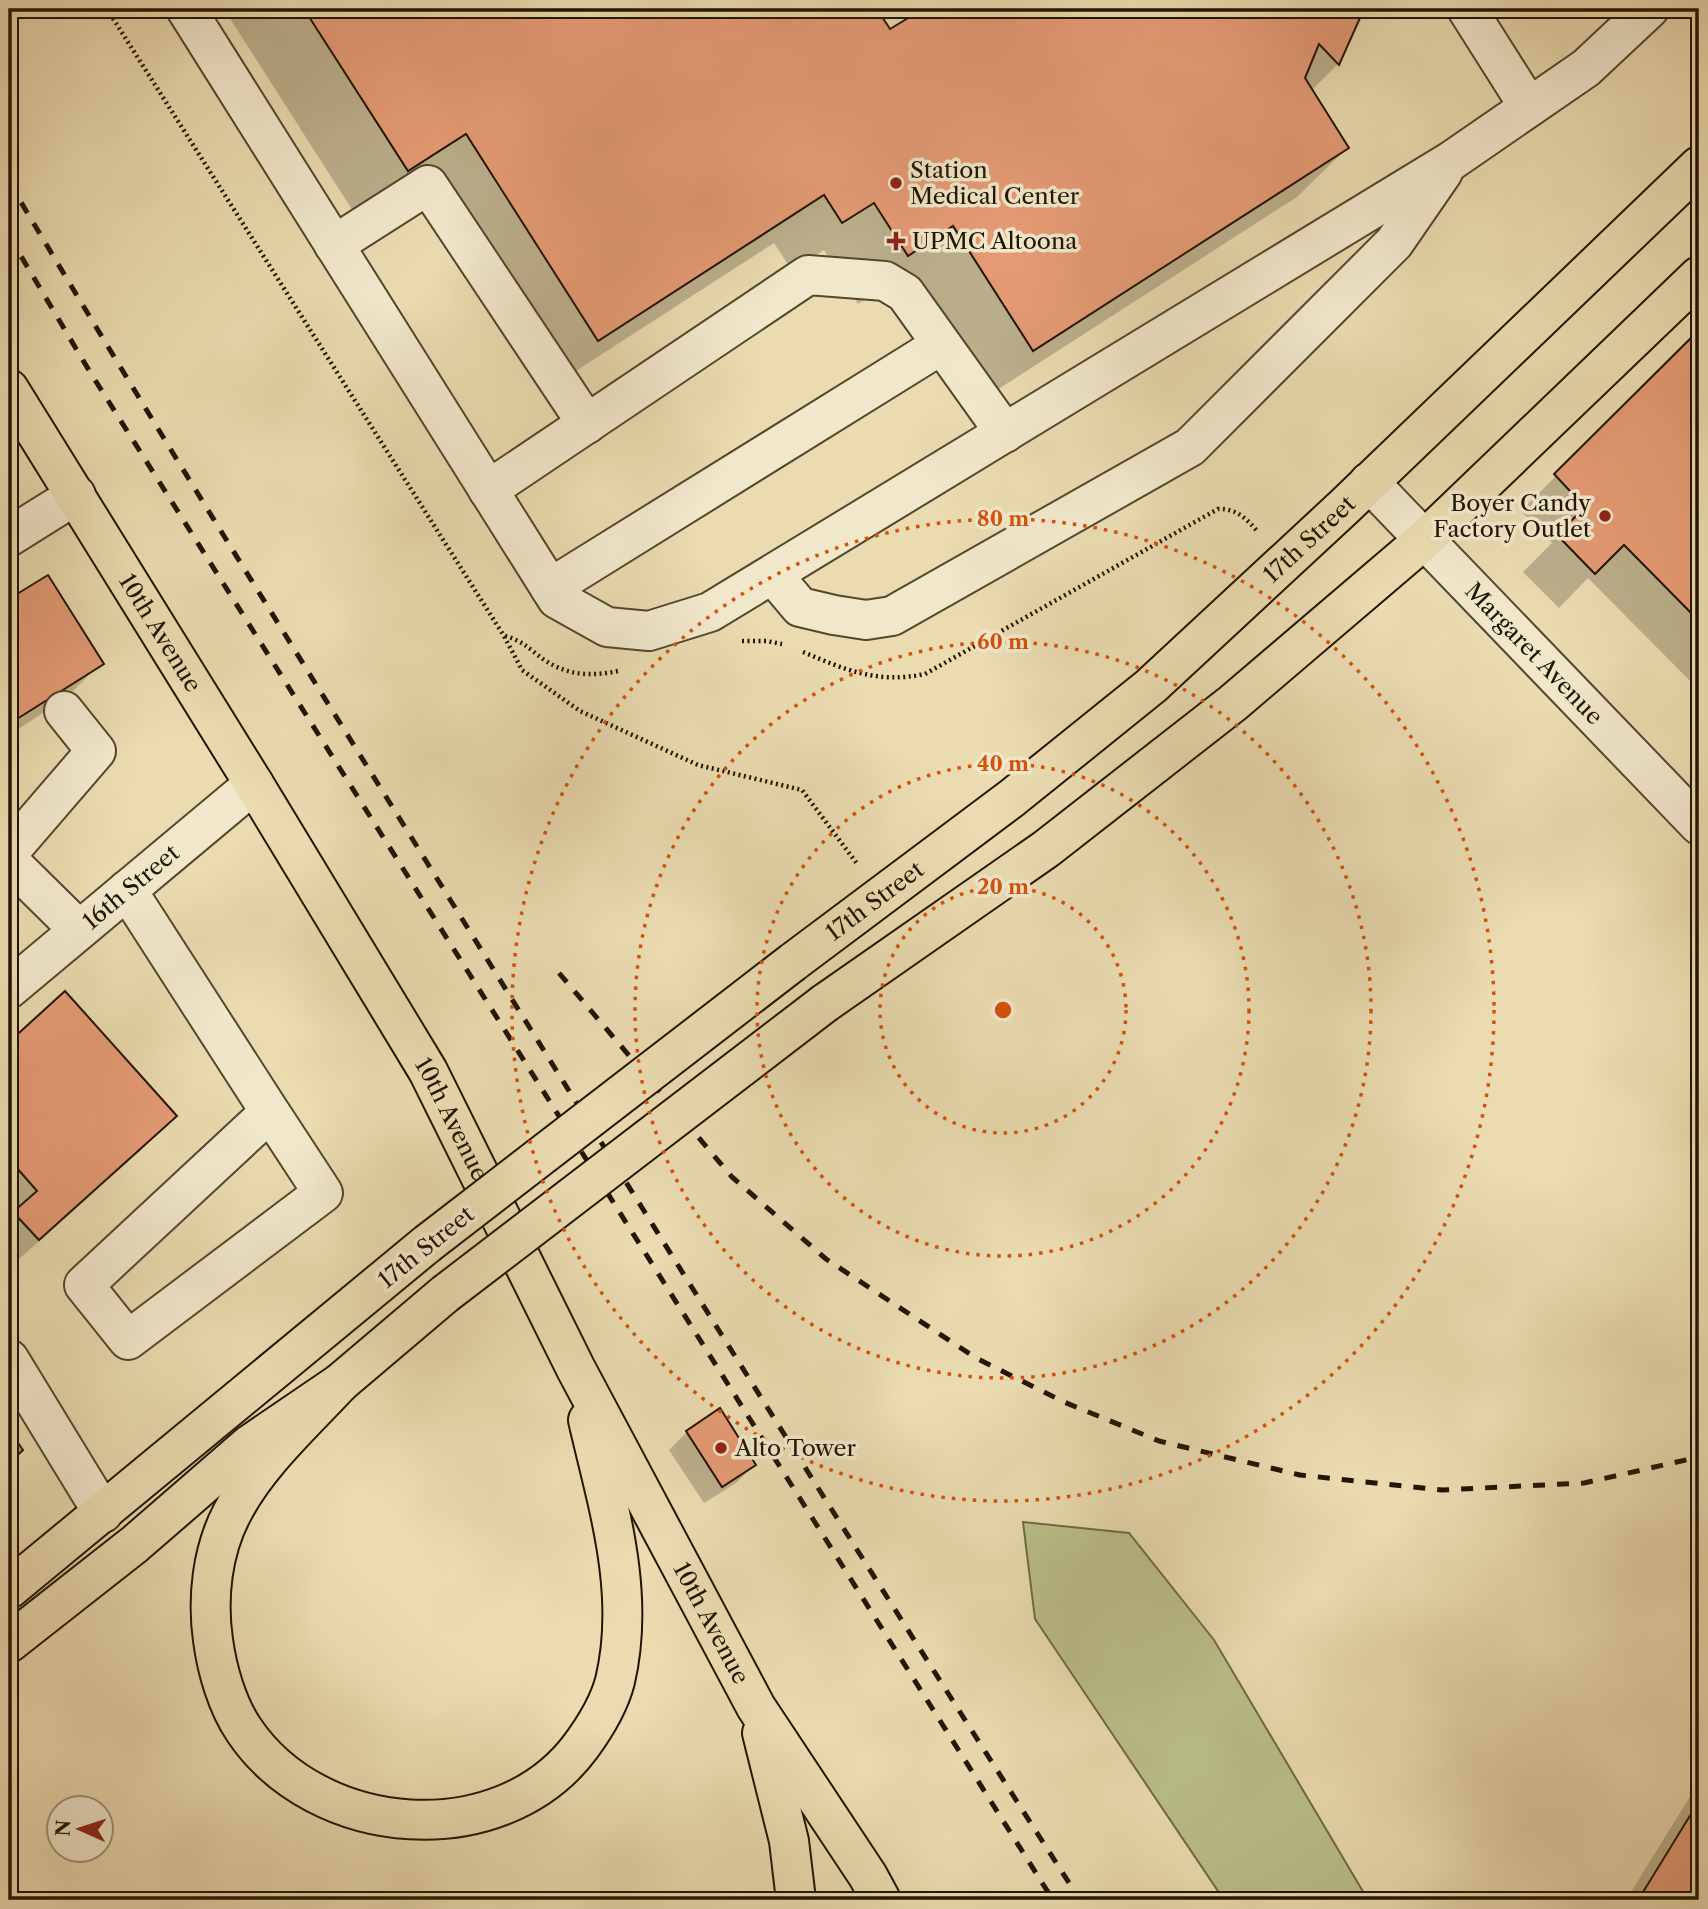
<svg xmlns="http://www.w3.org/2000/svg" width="1708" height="1909" font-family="'Libre Caslon Text',serif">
<rect width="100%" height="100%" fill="#eadbb0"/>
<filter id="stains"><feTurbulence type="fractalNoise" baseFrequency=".00286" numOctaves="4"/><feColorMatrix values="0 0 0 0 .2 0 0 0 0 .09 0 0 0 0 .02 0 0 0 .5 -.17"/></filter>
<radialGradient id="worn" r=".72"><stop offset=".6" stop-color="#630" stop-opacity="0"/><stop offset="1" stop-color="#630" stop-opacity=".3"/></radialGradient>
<polygon fill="#babf89" stroke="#6e6a45" stroke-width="2" points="1023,1522 1129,1533 1214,1640 1368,1900 1224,1900 1035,1619"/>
<g fill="#0003">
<polygon points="224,9 875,9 889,32 926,9 1362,9 1338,64 1311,91 1347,148 1297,197 983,399 904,274 858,304 824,250 792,271 774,243 548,389 416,182 358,219"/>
<polygon points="1699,332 1699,674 1691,682 1588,578 1559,608 1523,572 1552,543 1521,511"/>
<polygon points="47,577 101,663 66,698 9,735 9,601"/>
<polygon points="65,993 174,1116 140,1151 9,1268 9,1044"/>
<polygon points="687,1432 754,1465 736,1483 704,1503 669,1450"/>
<polygon points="1699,1782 1699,1900 1626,1900"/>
</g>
<g fill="#e59b75" stroke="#221401" stroke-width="2">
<polygon points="304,9 877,9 890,29 923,9 1364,9 1339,65 1319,44 1305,78 1349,148 1033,351 953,226 908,256 874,203 842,223 824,195 598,341 466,134 408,171"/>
<polygon points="1699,330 1699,621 1624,545 1595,574 1557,535 1585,507 1554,474"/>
<polygon points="48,575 104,664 9,724 9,599"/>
<polygon points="65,991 177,1116 39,1240 13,1212 37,1191 9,1159 9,1042"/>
<polygon points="720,1408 756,1465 722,1487 686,1431"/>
<polygon points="9,1430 23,1450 9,1463"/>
<polygon points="1699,1801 1699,1900 1638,1900 1648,1884"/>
</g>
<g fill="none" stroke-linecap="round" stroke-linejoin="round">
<g stroke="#54462d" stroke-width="42">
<g id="minor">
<polyline points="186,9 557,599 607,627 649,631 710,612 1451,161 1586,68 1649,9"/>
<polyline points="1467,9 1529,107"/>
<polyline points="334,245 428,185 587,424"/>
<path id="s1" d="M1369 482 1699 825"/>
<polyline points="488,490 808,275 885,281 905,293 1005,433"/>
<polyline points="9,537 76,495"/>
<polyline points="775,573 784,588 800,607 834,615 866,620 892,616 1190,447 1394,243 1443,172"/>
<polyline points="550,588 941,345"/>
<polyline points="9,852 96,751 64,711"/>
<polyline points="9,861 79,930"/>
<polyline points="127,890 270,1112 84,1285 128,1340 323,1193 270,1112"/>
<path id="s2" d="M9 989 254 784"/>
<polyline points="9,1359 103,1513"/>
</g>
</g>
<g stroke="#221401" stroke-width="42">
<g id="major">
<path id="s3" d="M9 389 254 784 428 1071 576 1369 756 1707 868 1876 881 1900"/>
<path id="s4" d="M793 962 1012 798 1151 686 1345 506 1699 166"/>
<polyline points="825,1003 1046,849 1233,703 1424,540 1699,276"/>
<path d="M340 1383C302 1424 257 1464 232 1513 212 1551 207 1598 213 1640 217 1670 227 1705 244 1730 317 1839 501 1854 581 1746 595 1727 609 1704 615 1681 636 1593 608 1506 588 1420"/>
<polyline points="9,1589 427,1244"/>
<polyline points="9,1643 135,1544 249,1445 340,1383 445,1294"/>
<polyline points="762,1733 789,1841 796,1900"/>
</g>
</g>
<g stroke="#221401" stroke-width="4.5" stroke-dasharray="2 3.5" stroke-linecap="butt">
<polyline points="107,9 504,636 522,670 580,711 698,765 802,790 858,865"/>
<path d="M505 636C523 641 528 648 543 659 566 675 590 677 618 671"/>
<polyline points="742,641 766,641 782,644"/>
<path d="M803 652C846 670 877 684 925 674L1218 509C1236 508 1247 519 1258 532"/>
</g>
<use href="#minor" stroke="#f1e8cc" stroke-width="38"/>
<use href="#major" stroke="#eadbb0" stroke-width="38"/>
<g stroke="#221401" stroke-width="5" stroke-dasharray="12 12" stroke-linecap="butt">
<path d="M9 182C151 421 299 657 446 893 655 1230 866 1566 1080 1900"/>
<polyline points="9,236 90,372 1053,1900"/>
<polyline points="559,973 732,1177 826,1259 976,1358 1064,1402 1159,1441 1300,1475 1442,1490 1584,1483 1699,1457"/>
</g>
<g stroke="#221401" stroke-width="42" stroke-linecap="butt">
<g id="major-bridge">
<polyline points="427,1244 793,962"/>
<polyline points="445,1294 825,1003"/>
</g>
</g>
<use href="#major-bridge" stroke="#eadbb0" stroke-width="38"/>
</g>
<g fill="none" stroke="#d4520b" stroke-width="3.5" stroke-dasharray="3.5 7">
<circle cx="1003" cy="1010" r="123"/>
<circle cx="1003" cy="1010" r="246"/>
<circle cx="1003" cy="1010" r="368"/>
<circle cx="1003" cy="1010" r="491"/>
</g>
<g fill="#8f2418" stroke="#f1e8cc" stroke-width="2.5">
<circle cx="896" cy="183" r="7"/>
<path d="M892.5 230.5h7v7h7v7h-7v7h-7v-7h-7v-7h7z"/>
<circle cx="1605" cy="516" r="7"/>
<circle cx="721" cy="1448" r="7"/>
</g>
<g text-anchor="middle" stroke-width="7" stroke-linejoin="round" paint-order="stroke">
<g font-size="23" fill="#221401" stroke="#f1e8cc" text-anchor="start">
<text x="910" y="178">Station<tspan x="910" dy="26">Medical Center</tspan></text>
<text x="912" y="249">UPMC Altoona</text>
<text x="1591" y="511" text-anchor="end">Boyer Candy<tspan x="1591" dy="26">Factory Outlet</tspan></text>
<text x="735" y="1456">Alto Tower</text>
</g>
<g font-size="23" fill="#221401" stroke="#f1e8cc">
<text dy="8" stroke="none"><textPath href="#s4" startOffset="668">17th Street</textPath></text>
<text dy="8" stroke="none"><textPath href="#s3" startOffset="287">10th Avenue</textPath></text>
<text dy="8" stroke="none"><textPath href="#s1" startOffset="238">Margaret Avenue</textPath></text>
<text dy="8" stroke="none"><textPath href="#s2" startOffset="159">16th Street</textPath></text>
<text dy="8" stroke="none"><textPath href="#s4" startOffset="102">17th Street</textPath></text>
<text dy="8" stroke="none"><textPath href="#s3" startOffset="854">10th Avenue</textPath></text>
<text transform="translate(426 1247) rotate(-39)" y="8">17th Street</text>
<text dy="8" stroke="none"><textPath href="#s3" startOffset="1421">10th Avenue</textPath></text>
</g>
</g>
<circle cx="1003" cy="1010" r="10" fill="#d4520b" stroke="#f1e8cc" stroke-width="3.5"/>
<g font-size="21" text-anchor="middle" font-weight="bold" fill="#d4520b" stroke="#f1e8cc" stroke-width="7" stroke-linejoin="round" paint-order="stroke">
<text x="1003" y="526">80 m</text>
<text x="1003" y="649">60 m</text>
<text x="1003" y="771">40 m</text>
<text x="1003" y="894">20 m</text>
</g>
<rect width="1708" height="1909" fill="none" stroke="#eadbb0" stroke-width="35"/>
<rect x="10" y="10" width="1687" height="1888" fill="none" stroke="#221401" stroke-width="3.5"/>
<rect x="18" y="18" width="1673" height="1874" fill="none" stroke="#221401" stroke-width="2"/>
<g transform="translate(80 1829) rotate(273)"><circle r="33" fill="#f1e8cc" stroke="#9e937b" stroke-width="2"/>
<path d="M0-5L12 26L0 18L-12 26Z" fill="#8f2418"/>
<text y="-10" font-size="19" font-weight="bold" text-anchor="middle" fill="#221401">N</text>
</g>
<rect width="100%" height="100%" filter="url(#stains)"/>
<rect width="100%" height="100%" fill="url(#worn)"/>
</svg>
